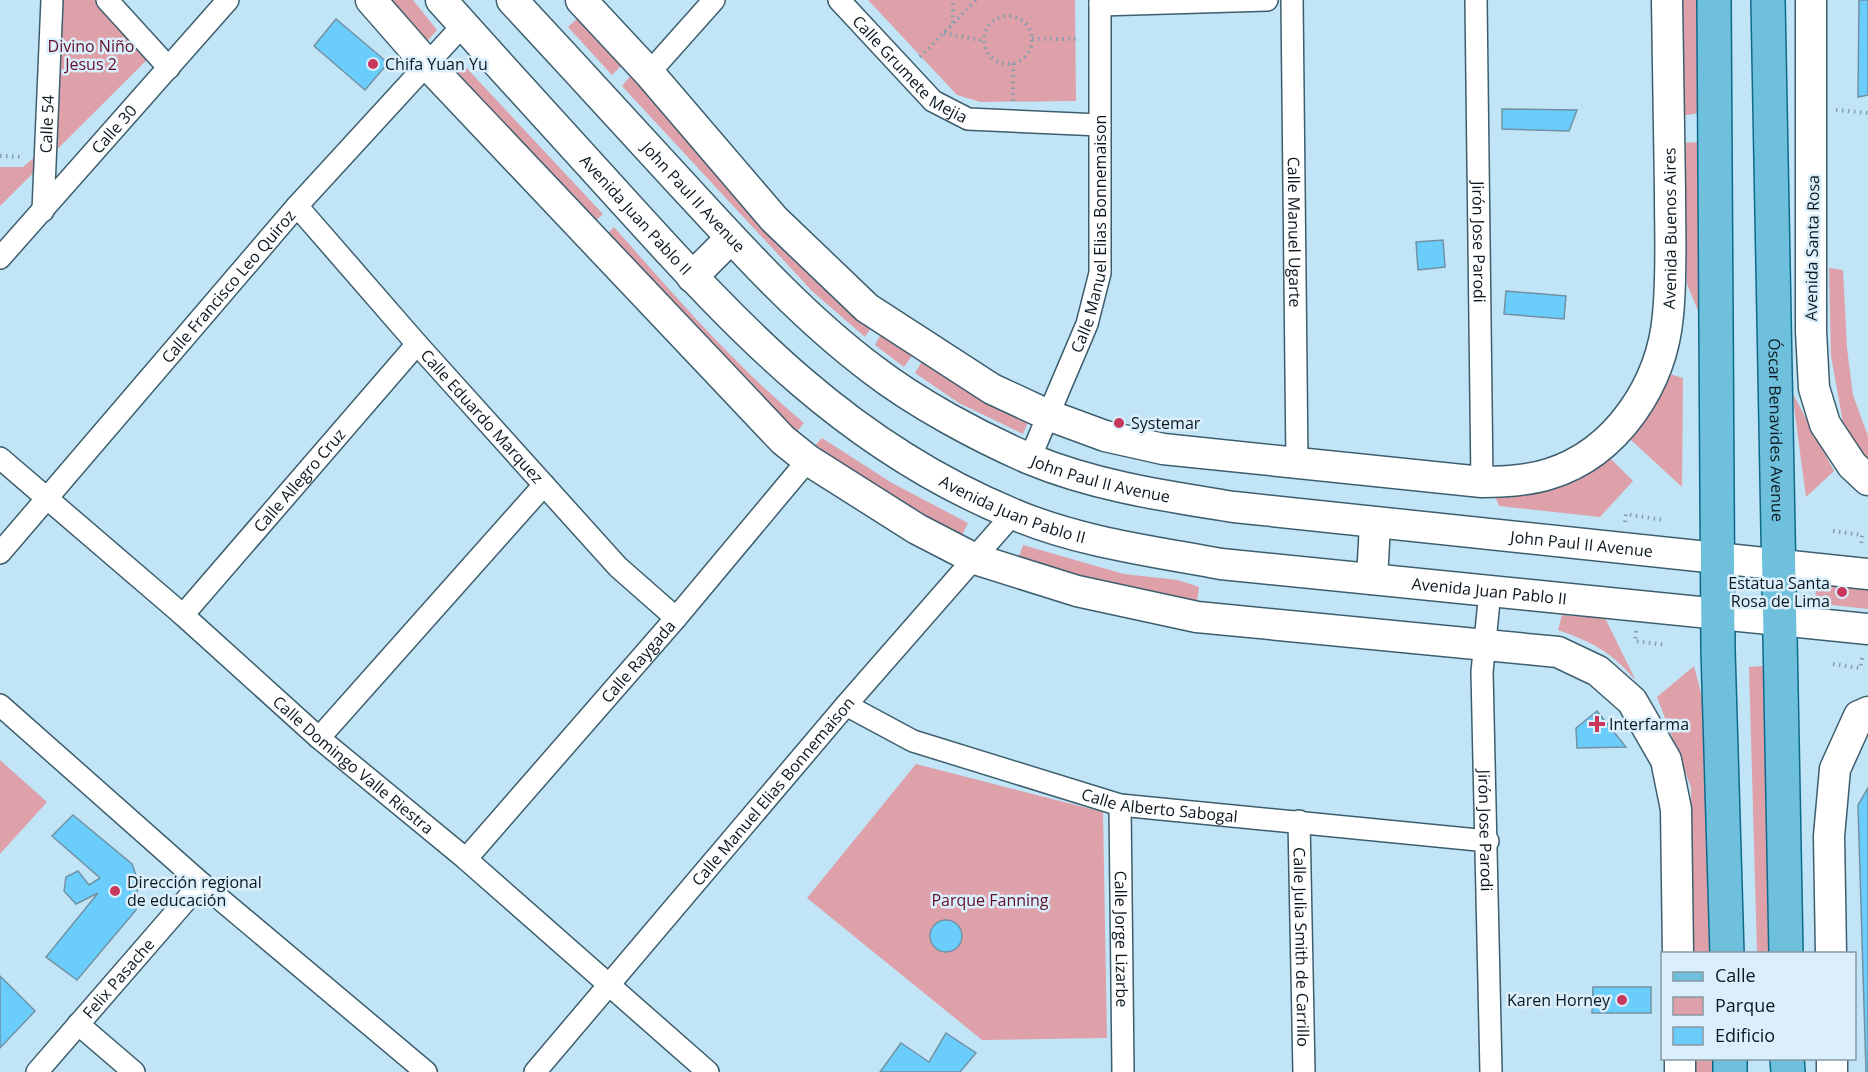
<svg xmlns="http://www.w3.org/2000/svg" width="1868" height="1072" font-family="'Open Sans',sans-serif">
<rect width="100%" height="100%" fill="#c1e5f7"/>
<g fill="#dea1a9">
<polygon points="52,0 94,0 155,52 0,206 0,167 23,167 44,149"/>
<polygon points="382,0 413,0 437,30 423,46"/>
<polygon points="868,0 1075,0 1076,101 981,102 957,95"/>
<polygon points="1680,0 1698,0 1699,113 1681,116"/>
<polygon points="580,16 623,64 612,75 568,27"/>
<polygon points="459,60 603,214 590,226 449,72"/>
<polygon points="631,75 873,325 865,337 812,291 622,86"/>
<polygon points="1700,142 1700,316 1687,284 1683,143"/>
<path d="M614 227C675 296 733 364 804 423L794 435 602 239Z"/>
<polygon points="1829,268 1843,270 1847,348 1853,395 1868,436 1868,465 1844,428 1831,356"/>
<polygon points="882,332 913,354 904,367 875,345"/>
<polygon points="922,361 991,405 1028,422 1023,434 959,403 915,373"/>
<polygon points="1663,372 1683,378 1682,487 1619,429"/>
<polygon points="1792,392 1834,471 1806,497"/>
<polygon points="822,438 892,483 968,523 961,537 886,497 812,449"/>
<polygon points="1605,453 1633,481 1600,517 1499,506 1490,484"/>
<polygon points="1023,545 1124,574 1178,580 1199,587 1197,601 1122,589 1018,559"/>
<polygon points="1817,572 1868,578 1868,609 1815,603"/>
<path d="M1562 615 1605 618 1636 681C1612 652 1592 642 1558 630Z"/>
<polygon points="1694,666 1706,712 1713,953 1692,953 1691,787 1657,697"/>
<polygon points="1763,666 1773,953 1757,953 1749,667"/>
<polygon points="0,760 47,802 0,854"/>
<polygon points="916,764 1103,812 1107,1038 982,1040 807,898"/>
<rect x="1692" y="1059" width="24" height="13"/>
</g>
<g fill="#6acdfb" stroke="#7092a3" stroke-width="1.5">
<polygon points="1859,0 1868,0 1868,95 1858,97"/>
<polygon points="336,19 388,63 365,90 314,46"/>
<polygon points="1502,109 1577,110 1569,131 1502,129"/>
<polygon points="1443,240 1445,267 1418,270 1416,242"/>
<polygon points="1506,291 1566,296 1564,319 1504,314"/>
<polygon points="1597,711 1626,747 1577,748 1576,728"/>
<polygon points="1868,788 1868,1072 1866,1072 1858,805"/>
<polygon points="73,815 132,864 138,881 136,910 77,980 46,957 98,893 76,904 64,891 66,877 78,871 89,885 100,878 52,836"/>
<circle cx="946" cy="936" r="16"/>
<polygon points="0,976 35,1011 0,1048"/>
<polygon points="1593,987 1651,987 1651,1013 1592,1013"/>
<polygon points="946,1033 976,1053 960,1072 880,1072 901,1043 929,1062"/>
</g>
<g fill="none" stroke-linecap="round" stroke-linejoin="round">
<g stroke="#3d5e6d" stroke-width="24">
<g id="street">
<polyline points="107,0 169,68"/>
<path id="s1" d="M839 0 933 101 968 119 1100 125"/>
<path id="s2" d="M1292 0 1297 464"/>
<path id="s3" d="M1476 0 1482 482"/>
<polyline points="1100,5 1267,0"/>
<polyline points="649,73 714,0"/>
<path id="s4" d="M297 206 417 344 618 567 676 618"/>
<path id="s5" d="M43 211 52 0"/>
<path id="s6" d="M0 258 228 0"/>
<path id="s7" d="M0 458 183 615 319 738 466 859 708 1072"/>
<path id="s8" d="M1030 458 1087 324 1100 273V0"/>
<path id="s9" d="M0 553 297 206 463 25"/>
<path id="s10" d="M1490 591 1482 672 1491 1072"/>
<path id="s11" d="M183 615 417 344"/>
<polyline points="0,705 201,883 426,1072"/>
<path id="s12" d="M846 705 913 741 1120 805 1488 841"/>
<polyline points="319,738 544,485"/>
<path id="s13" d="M1120 805 1123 1072"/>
<path id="s14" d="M1299 821 1304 1072"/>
<path id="s15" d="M466 859 676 618 808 460"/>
<polyline points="78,1024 134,1072"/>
<path id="s16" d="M37 1072 201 883"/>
<path id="s17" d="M535 1072 846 705 1013 514"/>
</g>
</g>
<g stroke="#3d5e6d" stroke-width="33">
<g id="secondary">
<polyline points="371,0 427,64 783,440 808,460 917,529 975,559 1077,591 1197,617 1558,652 1598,671 1632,701 1666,760 1676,809 1678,954"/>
<path id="s18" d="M441 0C502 68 563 135 625 203 742 332 848 446 1013 514 1079 542 1151 551 1221 564L1868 629"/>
<path id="s19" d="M512 0C567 59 621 118 676 178 737 244 799 314 872 369 916 403 979 437 1030 459 1095 486 1165 496 1234 507L1868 574"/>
<path id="s20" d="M581 0 649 73 774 219 867 308 992 389 1048 415 1105 436 1163 449 1482 482C1505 482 1527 481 1549 474 1617 453 1662 384 1668 315 1672 275 1670 233 1670 192 1669 128 1668 64 1667 0"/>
<polyline points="1811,0 1811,331 1814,388 1825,424 1852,465 1868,480"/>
<polyline points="692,277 731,238"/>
<polyline points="1372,579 1375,524"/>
<polyline points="1831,954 1829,836 1835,769 1859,716 1868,712"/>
<polyline points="1680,1058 1680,1072"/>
<polyline points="1832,1058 1832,1072"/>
</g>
</g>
<g stroke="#0e6a8b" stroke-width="36">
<g id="primary">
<polyline points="1714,0 1718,650 1727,954"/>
<path id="s21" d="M1768 0 1786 954"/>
<polyline points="1730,1058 1730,1072"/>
<polyline points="1787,1058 1788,1072"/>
</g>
</g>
<g stroke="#829eac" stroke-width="4" stroke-dasharray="1.5 4.5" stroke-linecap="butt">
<circle cx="1008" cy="40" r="24"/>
<polyline points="953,23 953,0"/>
<polyline points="944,33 984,41"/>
<polyline points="1032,39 1079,39"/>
<polyline points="920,57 976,0"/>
<polyline points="1013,101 1013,63"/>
<polyline points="1836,110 1868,113"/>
<polyline points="0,156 23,157"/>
<polyline points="1625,522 1626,514 1662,520"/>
<polyline points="1833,531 1862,535 1861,547"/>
<polyline points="1636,631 1635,641 1666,645"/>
<polyline points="1833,664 1860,668 1863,654"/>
</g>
<use href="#street" stroke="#fff" stroke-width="21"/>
<use href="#secondary" stroke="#fff" stroke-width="30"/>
<use href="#primary" stroke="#6fc0dc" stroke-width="33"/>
</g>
<g fill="#c7385c" stroke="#daeffb" stroke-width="2">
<circle cx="373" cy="64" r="6"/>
<circle cx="1119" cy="423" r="6"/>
<circle cx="1842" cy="592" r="6"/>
<path d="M1594 715h6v6h6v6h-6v6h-6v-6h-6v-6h6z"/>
<circle cx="115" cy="891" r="6"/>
<circle cx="1622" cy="1000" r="6"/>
</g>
<g text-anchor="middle" stroke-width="5" stroke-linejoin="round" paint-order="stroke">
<g font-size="16" fill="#621027" stroke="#daeffb">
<text x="91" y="52">Divino Niño<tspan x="91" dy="18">Jesus 2</tspan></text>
<text x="990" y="906">Parque Fanning</text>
</g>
<g font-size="16" fill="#0b181f" stroke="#daeffb" text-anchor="start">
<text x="385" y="70">Chifa Yuan Yu</text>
<text x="1131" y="429">Systemar</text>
<text x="1830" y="589" text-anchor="end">Estatua Santa<tspan x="1830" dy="18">Rosa de Lima</tspan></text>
<text x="1609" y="730">Interfarma</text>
<text x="127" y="888">Dirección regional<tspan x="127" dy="18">de educación</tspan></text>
<text x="1610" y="1006" text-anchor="end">Karen Horney</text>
</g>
<g font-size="16" fill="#0b181f" stroke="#daeffb">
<text dy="6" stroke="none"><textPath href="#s1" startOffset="100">Calle Grumete Mejia</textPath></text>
<text dy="6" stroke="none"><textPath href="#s5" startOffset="87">Calle 54</textPath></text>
<text dy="6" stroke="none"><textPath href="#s6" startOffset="172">Calle 30</textPath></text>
<text dy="6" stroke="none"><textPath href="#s19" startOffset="268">John Paul II Avenue</textPath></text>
<text dy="6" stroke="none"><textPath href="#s18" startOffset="290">Avenida Juan Pablo II</textPath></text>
<text dy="6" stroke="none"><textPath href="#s20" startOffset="1437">Avenida Buenos Aires</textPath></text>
<text dy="6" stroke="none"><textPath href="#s2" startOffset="232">Calle Manuel Ugarte</textPath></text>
<text dy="6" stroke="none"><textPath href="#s8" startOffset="236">Calle Manuel Elias Bonnemaison</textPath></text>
<text dy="6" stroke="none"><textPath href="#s3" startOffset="242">Jirón Jose Parodi</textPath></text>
<text transform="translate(1812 248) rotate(-89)" y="6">Avenida Santa Rosa</text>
<text dy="6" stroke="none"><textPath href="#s9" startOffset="351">Calle Francisco Leo Quiroz</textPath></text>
<text dy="6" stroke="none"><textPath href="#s4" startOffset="280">Calle Eduardo Marquez</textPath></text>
<text dy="6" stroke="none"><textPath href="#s21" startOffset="430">Óscar Benavides Avenue</textPath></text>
<text dy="6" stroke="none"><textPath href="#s19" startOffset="772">John Paul II Avenue</textPath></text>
<text dy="6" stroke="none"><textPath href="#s11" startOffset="178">Calle Allegro Cruz</textPath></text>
<text dy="6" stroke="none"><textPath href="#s18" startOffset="774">Avenida Juan Pablo II</textPath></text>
<text dy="6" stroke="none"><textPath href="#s19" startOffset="1258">John Paul II Avenue</textPath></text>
<text dy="6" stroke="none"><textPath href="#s18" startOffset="1260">Avenida Juan Pablo II</textPath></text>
<text dy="6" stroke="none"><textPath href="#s15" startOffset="262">Calle Raygada</textPath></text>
<text dy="6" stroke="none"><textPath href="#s7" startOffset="468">Calle Domingo Valle Riestra</textPath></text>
<text dy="6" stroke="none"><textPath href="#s17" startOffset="368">Calle Manuel Elias Bonnemaison</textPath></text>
<text dy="6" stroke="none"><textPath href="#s12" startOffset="332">Calle Alberto Sabogal</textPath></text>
<text dy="6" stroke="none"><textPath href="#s10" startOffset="240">Jirón Jose Parodi</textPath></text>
<text dy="6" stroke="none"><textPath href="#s13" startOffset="134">Calle Jorge Lizarbe</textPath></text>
<text dy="6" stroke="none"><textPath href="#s14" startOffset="126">Calle Julia Smith de Carrillo</textPath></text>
<text dy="6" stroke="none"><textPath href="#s16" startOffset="124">Felix Pasache</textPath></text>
</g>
</g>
<rect x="1661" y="952" width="195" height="108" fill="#daeffb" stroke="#8799a3" stroke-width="1.5"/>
<rect x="1673" y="972" width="30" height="9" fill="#6fc0dc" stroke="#8799a3" stroke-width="1.5"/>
<text x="1715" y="982" font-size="18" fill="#0b181f">Calle</text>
<rect x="1673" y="997" width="30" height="18" fill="#dea1a9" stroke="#8799a3" stroke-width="1.5"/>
<text x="1715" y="1012" font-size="18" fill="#0b181f">Parque</text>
<rect x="1673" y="1027" width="30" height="18" fill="#6acdfb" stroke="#8799a3" stroke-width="1.5"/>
<text x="1715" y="1042" font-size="18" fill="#0b181f">Edificio</text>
</svg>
